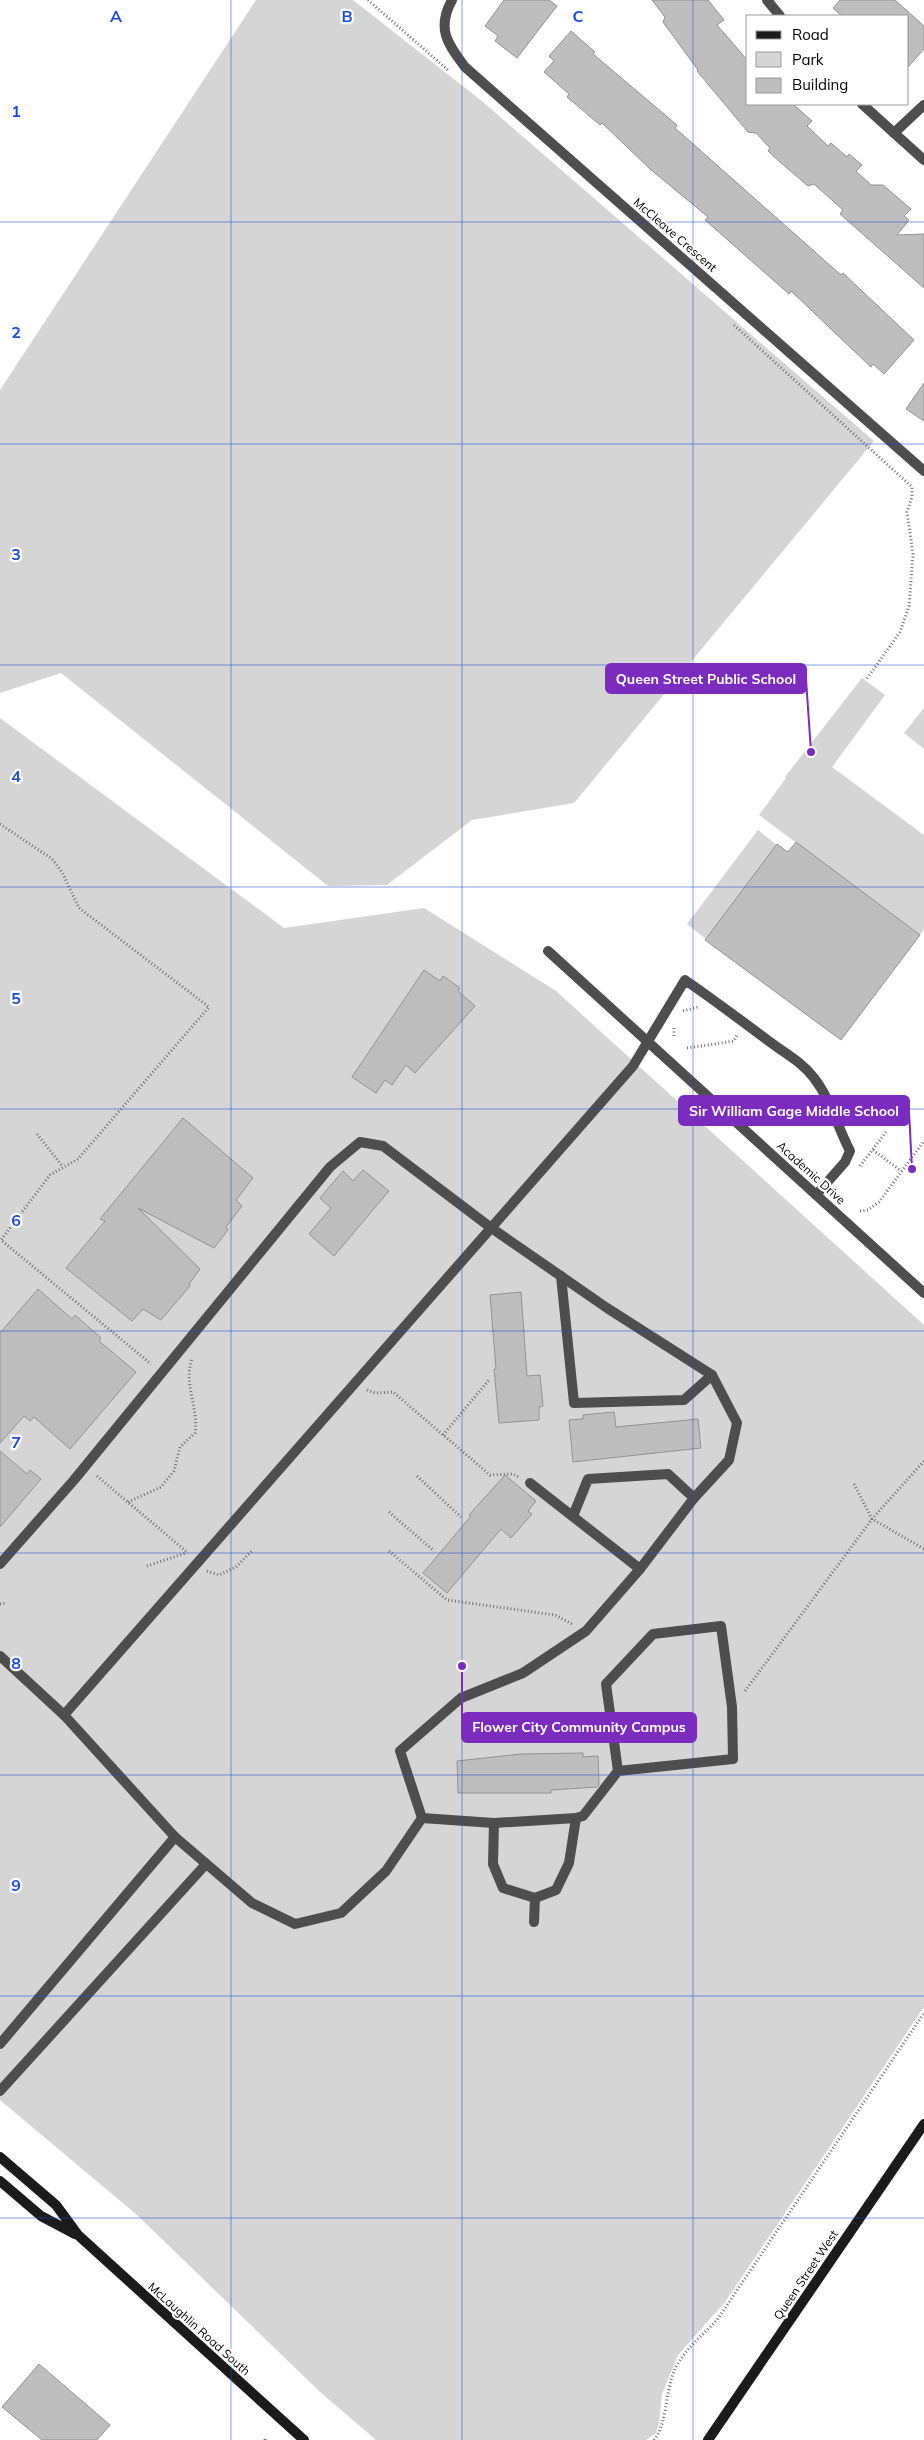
<svg xmlns="http://www.w3.org/2000/svg" width="924" height="2440" font-family="Mulish,sans-serif">
<rect width="100%" height="100%" fill="#fff"/>
<g fill="#d5d5d5">
<polygon points="256,0 353,0 483,102 874,441 574,803 472,820 387,885 328,886 61,673 0,693 0,390"/>
<polygon points="862,678 885,695 832,767 924,835 924,929 920,935 759,815 786,778 785,777"/>
<polygon points="924,708 924,749 904,733"/>
<polygon points="0,718 284,928 424,908 556,991 924,1325 924,2007 725,2302 678,2355 662,2394 659,2424 656,2433 646,2440 376,2440 319,2391 137,2215 0,2100"/>
<polygon points="758,830 777,845 706,939 687,924"/>
</g>
<g fill="#bebebe" stroke="#929292">
<polygon points="504,0 549,0 557,6 517,58 495,41 498,36 485,26"/>
<polygon points="652,0 708,0 724,20 717,25 748,61 748,104 793,104 812,121 807,126 828,146 831,143 847,157 849,154 862,165 856,171 871,185 883,185 911,209 904,216 909,220 897,235 924,234 924,288 840,214 843,210 814,184 808,186 780,162 768,151 770,148 756,133 748,132 697,71 698,70 663,22 665,17"/>
<polygon points="840,0 895,0 924,26 924,49 908,67 908,16 842,16 833,8"/>
<polygon points="571,31 595,52 593,54 677,125 675,128 841,275 843,273 914,340 884,374 873,364 871,367 791,291 789,294 721,234 705,220 708,217 650,169 602,123 600,125 567,97 569,94 544,72 554,61 549,56"/>
<polygon points="924,383 924,421 906,409"/>
<polygon points="796,842 920,935 841,1040 705,940 777,844 788,852"/>
<polygon points="424,970 440,981 443,976 460,988 458,991 475,1006 415,1073 406,1065 392,1085 385,1080 376,1093 352,1077"/>
<polygon points="183,1118 253,1178 236,1200 242,1206 226,1227 228,1230 214,1248 138,1208 200,1269 189,1284 190,1286 161,1320 143,1309 132,1321 66,1268 105,1221 100,1219"/>
<polygon points="363,1170 389,1191 334,1256 309,1234 331,1208 320,1198 343,1171 353,1181"/>
<polygon points="38,1289 72,1319 75,1315 101,1338 99,1341 136,1372 70,1449 34,1417 30,1421 24,1416 0,1443 0,1333"/>
<polygon points="521,1292 527,1376 540,1375 543,1406 539,1407 539,1420 499,1423 494,1369 496,1369 490,1295"/>
<polygon points="614,1412 616,1427 698,1419 701,1448 573,1462 569,1420 583,1419 583,1415"/>
<polygon points="0,1451 27,1474 30,1470 41,1479 0,1527"/>
<polygon points="505,1475 536,1501 528,1511 532,1514 511,1538 501,1529 447,1593 423,1573 471,1516 469,1515"/>
<polygon points="583,1753 583,1757 598,1756 599,1785 597,1787 551,1790 551,1793 458,1793 457,1761 521,1754"/>
<polygon points="39,2364 110,2425 97,2440 42,2440 2,2407"/>
</g>
<g fill="none" stroke-linecap="round" stroke-linejoin="round">
<g stroke="#707070" stroke-width="3" stroke-dasharray="1 2.5" stroke-linecap="butt">
<polyline points="368,0 449,71"/>
<polyline points="734,325 912,487 912,497 907,512 913,554 909,606 900,632 866,680"/>
<polyline points="0,824 52,859 62,872 79,908 209,1007 78,1159 50,1175 1,1240 151,1364"/>
<polyline points="683,1011 698,1007"/>
<polyline points="674,1036 674,1027"/>
<polyline points="687,1048 734,1041 737,1035"/>
<polyline points="37,1134 63,1167"/>
<polyline points="873,1150 901,1171"/>
<polyline points="860,1166 886,1132"/>
<polyline points="860,1211 868,1210 879,1202 924,1141"/>
<polyline points="367,1390 375,1393 393,1392 490,1475 513,1474 519,1477"/>
<polyline points="443,1435 489,1380"/>
<polyline points="97,1476 188,1553"/>
<polyline points="417,1476 461,1517"/>
<polyline points="854,1484 872,1519 924,1549"/>
<path d="M128 1502 161 1487 174 1471 180 1447 195 1433C199 1409 183 1383 192 1359"/>
<polyline points="389,1512 434,1551"/>
<polyline points="389,1551 447,1600 555,1615 572,1624"/>
<polyline points="147,1566 186,1553"/>
<polyline points="207,1571 219,1575 236,1567 253,1550"/>
<polyline points="0,1604 7,1603"/>
<polyline points="745,1691 872,1519 924,1461"/>
<polyline points="265,2440 265,2439"/>
<path d="M654 2440C667 2424 665 2395 673 2374 681 2352 702 2336 717 2320L924 2013"/>
</g>
<g stroke="#4e4e4e" stroke-width="10">
<polyline points="561,1276 574,1403 684,1400 712,1375"/>
<polyline points="530,1483 640,1569"/>
<polyline points="573,1516 588,1479 668,1474 694,1498"/>
<path d="M0 1564 74 1480 330 1167 360 1142 383 1146 490 1227 607 1308 712 1375 737 1423 729 1460 694 1498 640 1569 586 1631 523 1673 461 1698 400 1751 422 1818 386 1871 341 1913 295 1924 252 1903 175 1837 64 1715 633 1066 685 980C714 1000 742 1021 770 1042 786 1054 802 1062 814 1078 831 1100 837 1126 850 1151L845 1162 816 1195"/>
<polyline points="0,1656 64,1715"/>
<polyline points="422,1818 494,1823 576,1818 583,1816 618,1771 733,1759 732,1707 721,1626 653,1634 606,1684 618,1771"/>
<polyline points="494,1823 493,1864 503,1888 535,1898"/>
<polyline points="534,1922 535,1898 556,1890 569,1863 576,1818"/>
<polyline points="0,2044 175,1837"/>
<polyline points="0,2091 206,1864"/>
</g>
<g stroke="#4e4e4e" stroke-width="10">
<path d="M452 0C436 29 448 44 465 67L924 471"/>
<polyline points="894,133 924,105"/>
<polyline points="548,951 924,1293"/>
</g>
<g stroke="#4e4e4e" stroke-width="10">
<polyline points="767,0 780,16"/>
<polyline points="862,104 924,160"/>
</g>
<g stroke="#1b1b1b" stroke-width="10">
<polyline points="0,2157 56,2205 78,2235 304,2440"/>
<polyline points="0,2181 41,2216 75,2234"/>
<polyline points="708,2440 924,2124"/>
</g>
</g>
<path fill="none" stroke="#1d4ed8" stroke-width="1" stroke-opacity="0.55" d="M231 0V2440M462 0V2440M693 0V2440M0 222H924M0 444H924M0 665H924M0 887H924M0 1109H924M0 1331H924M0 1553H924M0 1775H924M0 1996H924M0 2218H924"/>
<g text-anchor="middle" stroke-width="4.5" stroke-linejoin="round" paint-order="stroke">
<g font-size="12" fill="#000" stroke="#fff">
<text transform="translate(675 235) rotate(41)" y="4">McCleave Crescent</text>
<text transform="translate(811 1173) rotate(42)" y="4">Academic Drive</text>
<text transform="translate(806 2275) rotate(-56)" y="4">Queen Street West</text>
<text transform="translate(199 2329) rotate(42)" y="4">McLaughlin Road South</text>
</g>
</g>
<g font-size="16" text-anchor="middle" font-weight="bold" fill="#1d4ed8" stroke="#fff" stroke-width="4.5" stroke-linejoin="round" paint-order="stroke">
<text x="116" y="22">A</text>
<text x="347" y="22">B</text>
<text x="578" y="22">C</text>
<text x="16" y="117">1</text>
<text x="16" y="338">2</text>
<text x="16" y="560">3</text>
<text x="16" y="782">4</text>
<text x="16" y="1004">5</text>
<text x="16" y="1226">6</text>
<text x="16" y="1448">7</text>
<text x="16" y="1669">8</text>
<text x="16" y="1891">9</text>
</g>
<path fill="none" stroke="#7b2cbf" stroke-width="2" d="M811 752L806 679M912 1169L909 1111M462 1666L462 1727"/>
<g fill="#7b2cbf" stroke="#fff" stroke-width="2">
<circle cx="811" cy="752" r="5"/>
<circle cx="912" cy="1169" r="5"/>
<circle cx="462" cy="1666" r="5"/>
</g>
<g fill="#7b2cbf" stroke="#7b2cbf" stroke-width="2">
<rect x="606" y="664" width="200" height="29" rx="5"/>
<rect x="679" y="1096" width="230" height="29" rx="5"/>
<rect x="462" y="1713" width="234" height="29" rx="5"/>
</g>
<g font-size="14" text-anchor="middle" font-weight="bold" fill="#fff">
<text x="706" y="684">Queen Street Public School</text>
<text x="794" y="1116">Sir William Gage Middle School</text>
<text x="579" y="1732">Flower City Community Campus</text>
</g>
<rect x="746" y="15" width="162" height="90" fill="#ffffff" stroke="#999999"/>
<rect x="756" y="31" width="25" height="8" fill="#1b1b1b" stroke="#999999"/>
<text x="792" y="40" font-size="15" fill="#000000">Road</text>
<rect x="756" y="52" width="25" height="15" fill="#d5d5d5" stroke="#999999"/>
<text x="792" y="65" font-size="15" fill="#000000">Park</text>
<rect x="756" y="78" width="25" height="15" fill="#bebebe" stroke="#999999"/>
<text x="792" y="90" font-size="15" fill="#000000">Building</text>
</svg>
